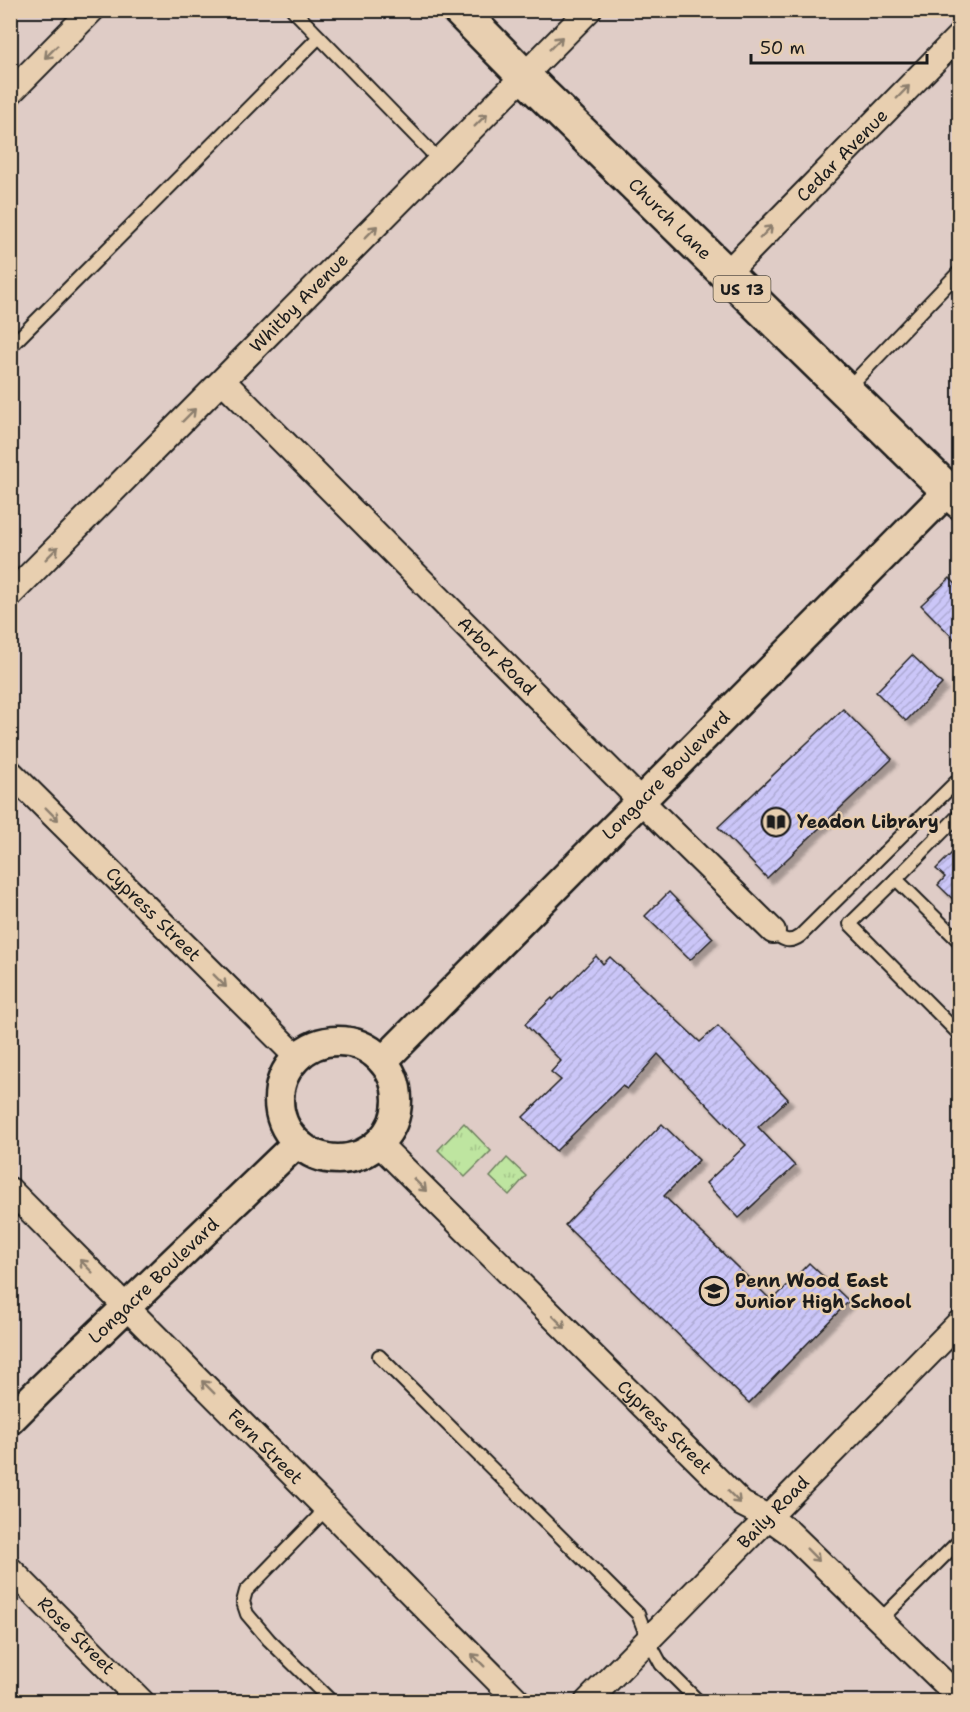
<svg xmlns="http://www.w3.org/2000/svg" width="970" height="1712" font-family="'Shantell Sans',sans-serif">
<defs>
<pattern id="grass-tufts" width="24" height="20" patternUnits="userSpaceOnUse" patternTransform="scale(1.5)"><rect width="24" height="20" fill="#bee5a0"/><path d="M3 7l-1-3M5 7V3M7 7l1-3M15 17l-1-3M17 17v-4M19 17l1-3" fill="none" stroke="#a3c489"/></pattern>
<pattern id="building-hatch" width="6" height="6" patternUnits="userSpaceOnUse" patternTransform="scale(1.5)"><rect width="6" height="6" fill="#cbc6f8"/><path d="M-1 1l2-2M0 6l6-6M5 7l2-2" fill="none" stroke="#aeaad4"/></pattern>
<filter id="shadow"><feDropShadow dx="5.5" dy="5.5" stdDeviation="1.5" flood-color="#0004"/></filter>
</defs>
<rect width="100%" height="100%" fill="#dfccc6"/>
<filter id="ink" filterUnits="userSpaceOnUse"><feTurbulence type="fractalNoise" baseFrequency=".0167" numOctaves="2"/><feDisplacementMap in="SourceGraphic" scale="12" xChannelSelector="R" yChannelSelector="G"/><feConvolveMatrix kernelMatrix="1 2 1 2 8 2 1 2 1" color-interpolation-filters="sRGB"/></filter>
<g filter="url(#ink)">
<g fill="url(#grass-tufts)" stroke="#6d805e" stroke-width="1.5">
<polygon points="464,1123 491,1151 465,1177 438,1150"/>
<polygon points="507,1158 526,1176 509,1195 490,1177"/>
</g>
<g fill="url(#building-hatch)" stroke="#1c1c1c" stroke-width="1.5" filter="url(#shadow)">
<polygon points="950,578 960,589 960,645 921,605"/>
<polygon points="912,655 942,684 906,721 876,692"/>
<polygon points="843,709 892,759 767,878 718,827"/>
<polygon points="960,845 960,906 938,885 945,877 936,869"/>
<polygon points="669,892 713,938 690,960 645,916"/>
<polygon points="596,956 603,964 610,957 700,1042 718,1026 788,1099 758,1127 795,1166 739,1218 706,1183 746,1145 658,1054 627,1089 622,1086 556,1151 523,1117 561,1080 551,1072 561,1061 525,1024 552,998 553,1000"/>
<polygon points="662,1124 699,1160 664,1196 772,1301 809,1263 849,1301 749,1403 565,1225"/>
</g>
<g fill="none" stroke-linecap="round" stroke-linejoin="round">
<g stroke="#1c1c1c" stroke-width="16">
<g id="service">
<polyline points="293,10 440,161"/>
<polyline points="10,347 319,37"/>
<polyline points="846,390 960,271"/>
<polyline points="896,879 960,814"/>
<path d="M773 931C782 940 789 944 800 936L960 778"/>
<polyline points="960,942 896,879 850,924 960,1035"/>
<polyline points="379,1356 638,1614 648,1640 661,1664 699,1702"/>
<polyline points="327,1508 246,1591 243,1602 247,1614 269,1640 332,1702"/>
<polyline points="879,1621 960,1540"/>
</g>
</g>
<g stroke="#1c1c1c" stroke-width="28">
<g id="minor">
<polyline points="10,93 92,10"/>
<path id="s1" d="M726 274 960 35"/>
<path id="s2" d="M223 381 641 801 773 931"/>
<path id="s3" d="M10 595 589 10"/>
<path id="s4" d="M10 772 297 1057"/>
<path id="s5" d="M379 1144 742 1504 768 1517 789 1532 960 1698"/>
<path id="s6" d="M10 1190 519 1702"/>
<path id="s7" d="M10 1569 142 1702"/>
<path id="s8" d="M587 1702 960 1322"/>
</g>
</g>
<g stroke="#1c1c1c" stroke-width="33">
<g id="tertiary">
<circle cx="338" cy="1100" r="59"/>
<path id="s9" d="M383 1061 948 491"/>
<path id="s10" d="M10 1420 40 1390 297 1143"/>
</g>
</g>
<g stroke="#1c1c1c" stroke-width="38">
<g id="primary">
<path id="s11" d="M459 10 541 93 960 502"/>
</g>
</g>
<use href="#service" stroke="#e8cfb0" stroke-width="12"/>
<use href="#minor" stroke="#e8cfb0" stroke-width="24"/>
<use href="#tertiary" stroke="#e8cfb0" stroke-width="28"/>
<use href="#primary" stroke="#e8cfb0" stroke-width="33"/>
</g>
<defs><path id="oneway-shaft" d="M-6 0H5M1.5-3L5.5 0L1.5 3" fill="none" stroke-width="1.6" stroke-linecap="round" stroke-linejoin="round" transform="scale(1.5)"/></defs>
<g stroke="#8c7e6d">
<use href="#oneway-shaft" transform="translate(556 43) rotate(-45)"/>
<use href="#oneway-shaft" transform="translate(51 52) rotate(135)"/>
<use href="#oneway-shaft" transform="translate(903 92) rotate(-46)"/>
<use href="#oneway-shaft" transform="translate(481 120) rotate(-45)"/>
<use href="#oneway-shaft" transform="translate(371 232) rotate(-45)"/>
<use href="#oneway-shaft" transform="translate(766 232) rotate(-46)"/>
<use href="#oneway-shaft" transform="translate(189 415) rotate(-45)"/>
<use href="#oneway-shaft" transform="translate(52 553) rotate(-45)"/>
<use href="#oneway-shaft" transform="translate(52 814) rotate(45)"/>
<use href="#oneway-shaft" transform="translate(220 981) rotate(45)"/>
<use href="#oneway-shaft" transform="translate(420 1185) rotate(45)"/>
<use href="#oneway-shaft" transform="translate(86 1266) rotate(-135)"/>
<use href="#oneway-shaft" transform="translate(559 1322) rotate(45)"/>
<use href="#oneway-shaft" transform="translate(208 1387) rotate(-135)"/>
<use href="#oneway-shaft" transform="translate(734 1497) rotate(45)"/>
<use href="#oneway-shaft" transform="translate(813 1555) rotate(45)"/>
<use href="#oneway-shaft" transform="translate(478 1660) rotate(-135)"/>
</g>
</g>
<defs>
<g id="library-ring" transform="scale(1.5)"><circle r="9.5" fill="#e8cfb0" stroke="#1c1c1c" stroke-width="1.5"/><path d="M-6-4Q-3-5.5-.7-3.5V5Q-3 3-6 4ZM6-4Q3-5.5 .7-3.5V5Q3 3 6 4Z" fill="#1c1c1c"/></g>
<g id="school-ring" transform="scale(1.5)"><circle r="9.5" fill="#e8cfb0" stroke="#1c1c1c" stroke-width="1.5"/><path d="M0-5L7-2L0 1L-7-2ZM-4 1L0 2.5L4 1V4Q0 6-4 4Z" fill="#1c1c1c"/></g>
</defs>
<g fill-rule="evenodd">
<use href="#library-ring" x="776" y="822"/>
<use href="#school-ring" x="714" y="1291"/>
</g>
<g text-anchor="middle" stroke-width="4.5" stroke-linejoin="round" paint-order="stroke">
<rect fill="#e8cfb0" stroke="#595248" stroke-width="1.5" x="713.5" y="276" width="57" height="26" rx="4.5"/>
<g font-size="16" font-weight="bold" fill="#1c1c1c">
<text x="742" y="295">US 13</text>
</g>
<g font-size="18" fill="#1c1c1c" stroke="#e8cfb0">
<text dy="6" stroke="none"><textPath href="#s1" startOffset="166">Cedar Avenue</textPath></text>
<text dy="6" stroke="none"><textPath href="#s11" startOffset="297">Church Lane</textPath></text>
<text dy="6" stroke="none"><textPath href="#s3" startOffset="411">Whitby Avenue</textPath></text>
<text dy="6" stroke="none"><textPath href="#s2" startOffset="388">Arbor Road</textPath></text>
<text dy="6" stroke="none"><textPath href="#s9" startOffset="402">Longacre Boulevard</textPath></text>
<text dy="6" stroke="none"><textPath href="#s4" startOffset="202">Cypress Street</textPath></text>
<text dy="6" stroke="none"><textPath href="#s10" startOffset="200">Longacre Boulevard</textPath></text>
<text dy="6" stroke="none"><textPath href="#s5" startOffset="402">Cypress Street</textPath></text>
<text dy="6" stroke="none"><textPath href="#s6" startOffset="362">Fern Street</textPath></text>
<text dy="6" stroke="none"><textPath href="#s8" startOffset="266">Baily Road</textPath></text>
<text dy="6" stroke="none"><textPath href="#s7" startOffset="94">Rose Street</textPath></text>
</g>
<g font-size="18" font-weight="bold" fill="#1c1c1c" stroke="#e8cfb0" text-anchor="start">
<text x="797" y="828">Yeadon Library</text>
<text x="735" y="1287">Penn Wood East<tspan x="735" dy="21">Junior High School</tspan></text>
</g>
</g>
<rect width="970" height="1712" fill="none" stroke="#e8cfb0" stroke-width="36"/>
<rect x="18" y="18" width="934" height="1676" fill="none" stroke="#1c1c1c" stroke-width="2" filter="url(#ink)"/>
<path d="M751 54v9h176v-9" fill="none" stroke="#1c1c1c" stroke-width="3"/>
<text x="760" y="54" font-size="18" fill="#1c1c1c" stroke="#e8cfb0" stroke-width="4.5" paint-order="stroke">50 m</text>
</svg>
